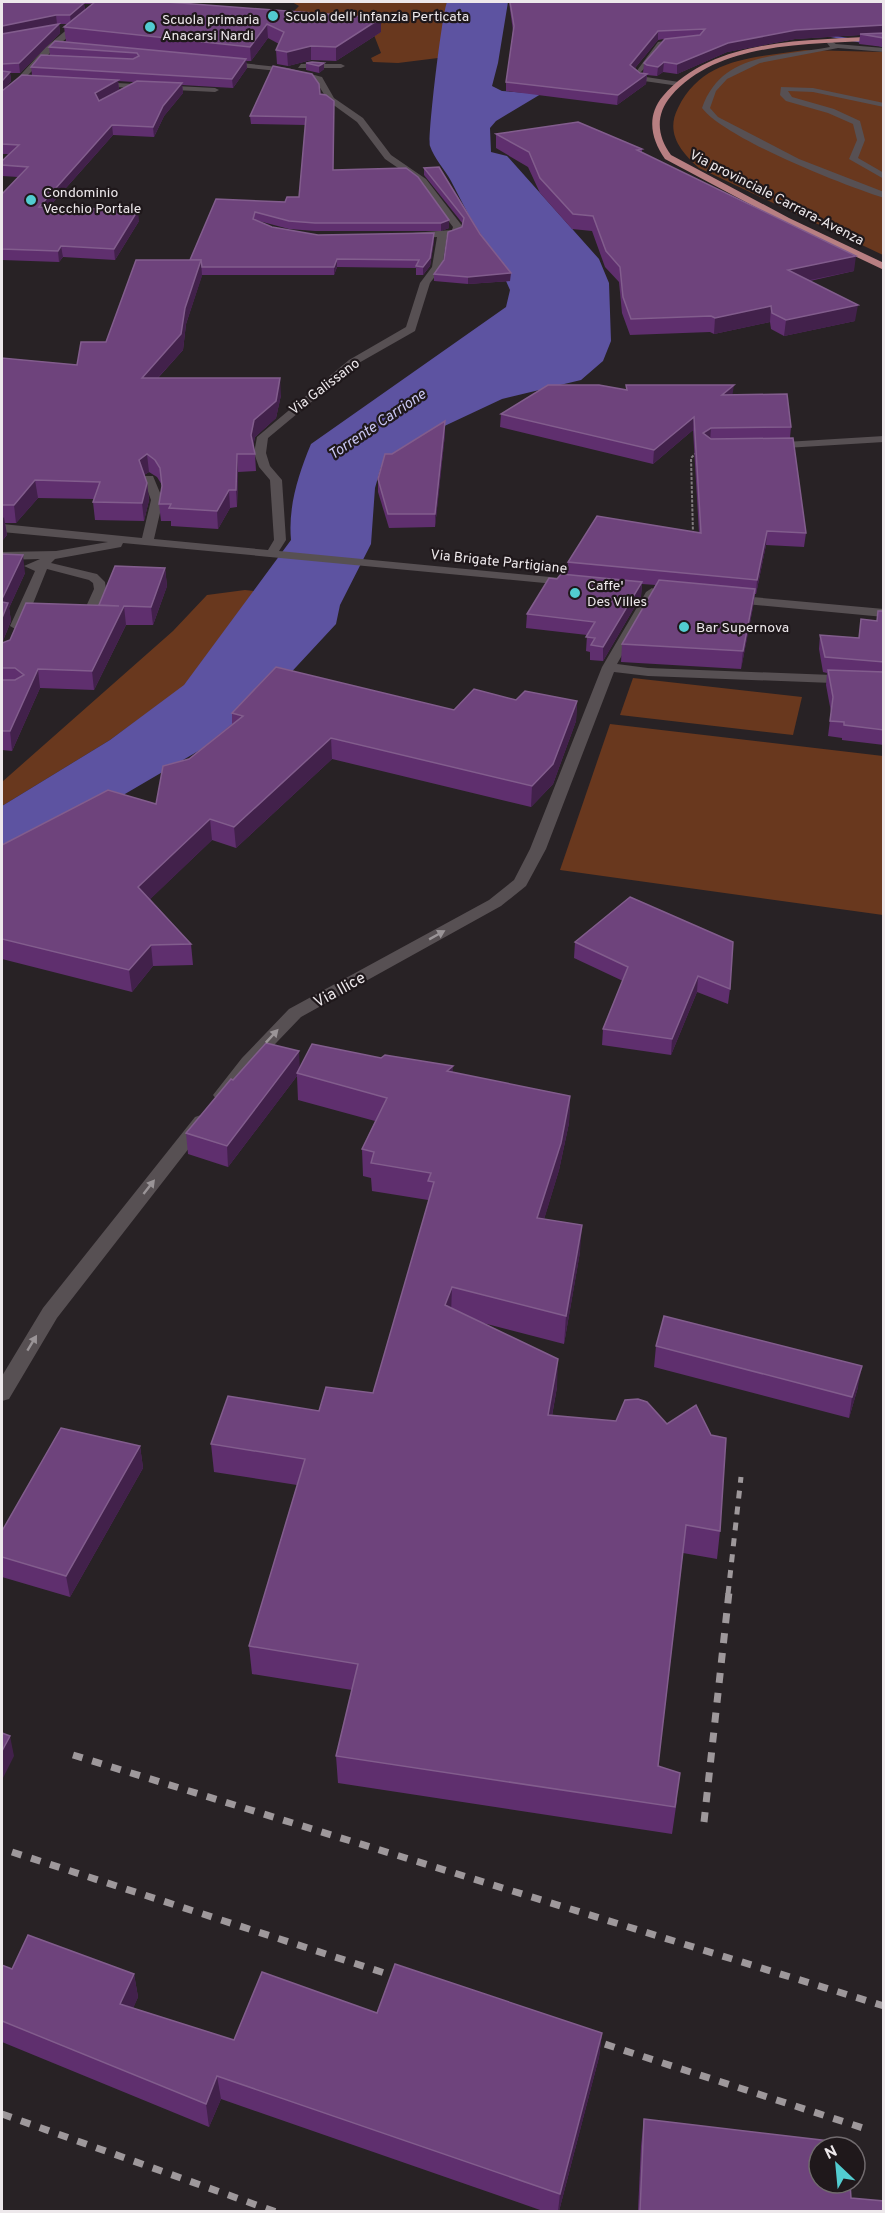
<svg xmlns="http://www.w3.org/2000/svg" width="885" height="2213" font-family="Overpass,sans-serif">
<rect width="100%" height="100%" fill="#282225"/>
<g fill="#69381e">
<polygon points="292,2 447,2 438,58 398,63 373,62 371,58 381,53 374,35 351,16 293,12 299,6"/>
<path d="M805 50 883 52V255L699 168C681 152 665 133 678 108 703 57 754 58 805 50Z"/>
<polygon points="245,590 254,591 184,686 110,740 2,806 2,782 173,631 207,595"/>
<polygon points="633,678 802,697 793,735 620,715"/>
<polygon points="610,724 883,756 883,915 560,870"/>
</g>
<path fill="#5d53a1" d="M447 2H508L498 63 492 86 502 91 541 94 496 121 490 128 491 152 507 156 599 259 609 283 611 341 603 361 581 380 502 399 421 437 381 467 375 488 371 544 340 605 336 624 284 680 224 736 2 866V806L110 740 184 685 291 540C288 507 298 475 311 444L506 307 510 290 506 281C485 249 469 215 451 181 445 170 434 158 430 146 427 139 442 13 447 2Z"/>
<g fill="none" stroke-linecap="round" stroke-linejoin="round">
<polygon fill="#5d53a1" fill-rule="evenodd" points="818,33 884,44 884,47 820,35"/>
<polyline stroke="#817b7e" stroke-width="2" stroke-dasharray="3 1.5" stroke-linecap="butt" points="693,534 691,458 697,452"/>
<g fill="#575053" fill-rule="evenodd">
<polygon points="100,2 107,2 52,51 2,101 2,95 46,47"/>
<polygon points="671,40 640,73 646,77 679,82 679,86 644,81 633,76 658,42"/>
<path d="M831 41 836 44 884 48V52L838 48 760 63 727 79 716 91 710 108 718 117 799 159 884 192V198C843 185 726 139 702 108 722 51 780 57 830 47L827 43Z"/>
<polygon points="222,61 288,68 322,77 334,98 363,118 391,155 426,179 463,227 459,235 447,236 442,267 430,283 415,331 357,364 268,438 266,453 270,466 282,480 286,540 279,551 571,579 576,580 576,586 123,543 121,547 55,559 51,563 97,574 105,582 106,589 96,614 86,614 84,611 94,589 93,583 89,580 47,569 24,626 17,630 10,626 35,571 24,566 40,559 2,560 2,552 56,551 108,542 2,532 2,524 142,538 151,500 143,478 145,476 153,476 163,500 154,539 268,550 274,540 270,480 259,467 254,453 257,437 349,360 406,327 420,283 432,267 437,237 412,239 407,236 412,233 452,230 453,227 420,183 385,159 357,122 328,101 316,81 287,72 219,65"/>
<polygon points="301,64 341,64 345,66 341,68 298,68"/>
<polygon points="97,82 215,88 219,90 215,92 94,86"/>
<polygon points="781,87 813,88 884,103 884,107 813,92 788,91 792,97 834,109 860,121 865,140 858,158 884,173 884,179 849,159 857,140 853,124 828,113 786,101 780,95"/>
<polygon points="884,436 884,442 769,449 763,446 769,443"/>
<polygon points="652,588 658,592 617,664 648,668 884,677 884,685 648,676 614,672 546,849 526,886 501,906 301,1017 254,1066 228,1099 216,1099 213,1095 242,1058 289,1009 489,900 514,880 530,849 602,667 646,592"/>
<polygon points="730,595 884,609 884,617 725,602 725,596"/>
<polygon points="201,1115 210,1121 207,1125 57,1318 9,1399 2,1401 2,1376 43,1308 195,1117"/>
</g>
<path fill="#b87f82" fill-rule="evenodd" d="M884 36V40C815 45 720 39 671 96 655 115 657 136 671 155L789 218 884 263V270L783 222 665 159C651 139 646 116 663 96 715 36 810 41 884 36Z"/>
<polyline stroke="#9e989b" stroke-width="5" stroke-dasharray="8 8" stroke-linecap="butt" points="728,1594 741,1477"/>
<g stroke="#9e989b" stroke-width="7" stroke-dasharray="10 10" stroke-linecap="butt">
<polyline points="73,1755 884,2006"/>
<polyline points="704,1822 729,1592"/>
<polyline points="12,1852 406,1980"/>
<polyline points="586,2038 866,2129"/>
<polyline points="2,2114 276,2212"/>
</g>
</g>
<g fill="#5f2f6e" fill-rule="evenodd">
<path d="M2 2H167L381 18V32L336 61 311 60 288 66 277 64 276 50 279 44 268 38 251 61H246L247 68 233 88 182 85 183 93 164 116 154 137 113 135 49 207 139 221 115 260 63 257 59 262 2 260V194L18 177 2 176V161L8 154H2ZM84 4H92L85 10ZM57 24H68L64 27 66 41 49 47 50 56 31 67 32 75 5 88 11 81 10 73H20L60 33 59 24 31 29ZM118 81 134 82 119 90Z"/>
<path d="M509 2H884V47L859 44 860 35 795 39 727 52 677 74 663 72 657 76 647 75 646 84 617 105 506 91V82L513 31ZM664 39 644 63 643 73 646 74 640 73 635 68 658 40Z"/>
<polygon points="312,62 324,69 319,73 306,70 306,63"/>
<polygon points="320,94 333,170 449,220 449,228 441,231 315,231 289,229 255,220 272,227 318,235 434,233 434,241 430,266 423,275 416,275 416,268 337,267 334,275 202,275 186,324 183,350 158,378 281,395 276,418 255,437 253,446 255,454 256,471 238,472 237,507 230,508 218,529 171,526 171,521 161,521 159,504 162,485 157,477 149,472 144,475 147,483 149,500 144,521 95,520 93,502 94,499 38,498 16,523 5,523 7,535 2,541 2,358 77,365 106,342 190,260 216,199 285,202 299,197 306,125 251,124 250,116"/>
<polygon points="496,134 642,149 642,152 854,271 810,281 855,321 784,336 771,329 770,322 714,334 710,332 630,335 622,313 619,282 605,267 592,231 572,229 540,193 528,167 496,148"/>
<polygon points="439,167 510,281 468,284 434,281 434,274 444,260 463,224 424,175 424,168"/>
<polygon points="626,390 733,395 791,427 790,438 806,533 804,547 766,545 756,594 755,594 753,607 741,669 621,662 622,644 656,585 642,584 641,596 603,661 590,660 590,652 586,651 587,635 526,628 527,614 557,579 567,575 568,562 699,533 693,430 653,464 500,427 501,414"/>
<polygon points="445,421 445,434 435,527 389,528 378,492 378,479 392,454"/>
<polygon points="2,554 25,573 9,608 11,621 2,643 99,605 165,568 167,586 153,625 126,625 94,690 40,688 12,751 2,750"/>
<polygon points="884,611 884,745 842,740 842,738 828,736 831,712 826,685 827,673 823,672 819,649 820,635 859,638 861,619 877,621"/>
<polygon points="516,700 577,701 576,721 553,784 531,807 332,759 236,848 212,840 150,899 191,944 193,965 153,966 132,992 2,959 2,845 156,804 189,759 232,724 232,713 454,710"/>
<polygon points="630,897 730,989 728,1004 697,992 671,1055 602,1045 603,1029 623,981 574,958 575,942"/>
<polygon points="381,1058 570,1096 569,1123 559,1170 544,1219 580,1252 564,1344 479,1322 557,1387 552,1416 720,1531 717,1559 683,1553 658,1766 677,1800 672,1834 338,1783 336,1756 352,1690 252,1674 249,1646 297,1485 214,1472 211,1444 319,1411 373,1393 428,1203 428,1200 372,1191 371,1178 363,1176 362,1149 375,1121 298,1100 297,1076 228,1167 188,1154 186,1133 300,1068"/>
<polygon points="656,1346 858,1387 849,1418 654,1367"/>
<polygon points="140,1446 143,1468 70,1597 2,1577 2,1531"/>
<polygon points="2,1965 12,1969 134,1974 138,1997 133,2008 234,2040 377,2013 602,2033 599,2057 559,2211 543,2211 221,2099 209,2127 2,2042"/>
<polygon points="644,2119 851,2198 884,2211 638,2211 641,2146"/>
</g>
<g fill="#42214b">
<polygon points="84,3 85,12 71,24 70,15"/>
<polygon points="56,15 57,24 2,35 2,26"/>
<polygon points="381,18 381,32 336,61 336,47"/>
<polygon points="59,24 60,33 20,73 19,63"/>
<polygon points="267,24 268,38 251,61 250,47"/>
<polygon points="884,25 884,34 860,34 860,35 795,39 727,52 677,74 677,64 728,43 796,30"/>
<polygon points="658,31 658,40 630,74 630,65"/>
<polygon points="311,46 311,60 288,66 287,52"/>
<polygon points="246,59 247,68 233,88 232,79"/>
<polygon points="664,62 663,72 657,76 658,67"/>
<polygon points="324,63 324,69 319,73 319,66"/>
<polygon points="10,72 11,81 2,92 2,81"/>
<polygon points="647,74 646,84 617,105 618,95"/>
<polygon points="118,80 119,90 96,103 95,93"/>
<polygon points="182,83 183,93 164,116 154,137 153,127 163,106"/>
<polygon points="112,125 113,135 40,217 39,207"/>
<polygon points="138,210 139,221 115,260 114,249"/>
<polygon points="449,220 449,228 441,231 441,223"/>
<polygon points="434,233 434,241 430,266 423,275 423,267"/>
<polygon points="61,246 63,257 59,262 58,251"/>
<polygon points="856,256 854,271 786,285 788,270"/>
<polygon points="337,259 337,267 334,275 334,267"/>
<polygon points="201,260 202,276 186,324 183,350 143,394 142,378 185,308"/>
<polygon points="511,273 510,281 468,284 468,277"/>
<polygon points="858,305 855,321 784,336 786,320"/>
<polygon points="771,306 770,322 714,334 715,318"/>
<polygon points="280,378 281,395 276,418 255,437 252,453 251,435 254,420"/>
<polygon points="734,385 732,398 722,395"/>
<polygon points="694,417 693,430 653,464 654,450"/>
<polygon points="445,421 445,434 435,527 435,514"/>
<polygon points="711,428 710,442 703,433"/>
<polygon points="147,454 149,472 141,477 139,460"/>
<polygon points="237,454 238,472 237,507 236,490"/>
<polygon points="35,480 38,498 16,523 14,505"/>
<polygon points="147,483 149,500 144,521 142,503"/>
<polygon points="229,490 230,508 218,529 217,511"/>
<polygon points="4,517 7,535 2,541 2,520"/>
<polygon points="767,531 766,545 756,594 757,580"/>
<polygon points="23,555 25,573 9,608 11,621 2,643 2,599"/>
<polygon points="165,568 167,586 153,625 151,607"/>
<polygon points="642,582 641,596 603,661 603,647"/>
<polygon points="755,589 753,607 741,669 743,651"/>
<polygon points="124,606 126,625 94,690 92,671"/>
<polygon points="38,669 40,688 12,751 10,731"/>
<polygon points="577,701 576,721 553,784 531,807 532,786"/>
<polygon points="331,738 332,759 236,848 234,827"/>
<polygon points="210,819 212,840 141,908 138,887"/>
<polygon points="151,945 153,966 132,992 129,970"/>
<polygon points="698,976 697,992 671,1055 672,1039"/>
<polygon points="299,1051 300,1072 297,1073 297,1076 228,1167 227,1146"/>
<polygon points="453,1066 452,1093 447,1071"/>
<polygon points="570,1096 569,1123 559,1170 536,1246 537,1218"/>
<polygon points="582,1225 580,1252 564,1344 566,1316"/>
<polygon points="452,1287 451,1314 445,1305"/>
<polygon points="558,1359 557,1387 547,1443 548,1415"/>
<polygon points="862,1366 858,1387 849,1418 852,1397"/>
<polygon points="140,1446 143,1468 70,1597 66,1576"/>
<polygon points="10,1736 14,1756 2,1780 2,1751"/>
<polygon points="134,1974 138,1997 125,2028 120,2004"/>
<polygon points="602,2033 599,2057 559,2211 558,2211 560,2194"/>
<polygon points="217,2076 221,2099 209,2127 206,2104"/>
</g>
<g fill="#6e437c" stroke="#825d8d" stroke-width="1.5">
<polygon points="2,2 84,3 70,15 56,15 2,26"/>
<polygon points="95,2 167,2 381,18 336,47 311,46 287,52 276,50 284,32 267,24 250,47 64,27"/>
<polygon points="510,2 884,2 884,25 796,30 728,43 677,64 664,62 658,67 647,65 644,63 665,39 700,35 705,29 658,31 630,65 640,73 647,74 618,95 506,82 514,26"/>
<polygon points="59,24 19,63 2,64 2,34"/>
<polygon points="884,33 884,38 860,34"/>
<polygon points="55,41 246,59 232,79 31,67 41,55 133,59 139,56 137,53 49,47"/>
<polygon points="312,62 324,63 319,66 306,63"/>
<polygon points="273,66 312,74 319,84 320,94 326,95 334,101 333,170 406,168 418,177 449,220 441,223 315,223 289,221 255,212 253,219 272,227 318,235 434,233 430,258 423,267 416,266 419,260 337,259 334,267 202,267 201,260 190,260 216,199 285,202 287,197 299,197 306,117 250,116"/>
<polygon points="2,71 10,72 2,81"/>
<polygon points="22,75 118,80 95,93 99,101 137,81 182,83 163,106 153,127 112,125 39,207 138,210 114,249 61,246 58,251 2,249 2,194 28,167 2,165 2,161 19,145 2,144 2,91"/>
<polygon points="578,122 642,149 637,150 856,256 788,270 858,305 786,320 772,313 771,306 715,318 711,316 631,319 623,297 620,267 606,251 593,216 573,214 540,178 529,152 496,134"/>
<polygon points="439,167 480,234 511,273 468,277 434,274 444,260 448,232 462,227 464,218 424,168"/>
<polygon points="136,260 201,260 185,308 181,334 142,378 280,378 276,401 254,420 251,435 255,454 237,454 236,490 229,490 217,511 169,508 171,504 159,504 162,486 160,468 155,460 147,454 139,460 147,483 142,503 93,502 100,482 35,480 14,505 2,505 2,358 77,365 81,342 106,342"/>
<polygon points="548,385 599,385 627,390 626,385 734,385 722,395 787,394 791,427 711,428 703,433 711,439 793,438 806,533 767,531 757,580 568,562 597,516 701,533 694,417 654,450 501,414"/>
<polygon points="445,421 435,514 388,514 378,479 385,454 392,454"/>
<polygon points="2,554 23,555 2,599"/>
<polygon points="115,566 165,568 151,607 124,606 92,671 38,669 10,731 2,731 2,680 15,680 24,675 15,668 2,668 2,643 10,640 26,603 119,606 99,605"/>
<polygon points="561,574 642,582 603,647 591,645 595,638 586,637 595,622 527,614 549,578 557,579"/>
<polygon points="659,580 755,589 743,651 622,644"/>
<polygon points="2,602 8,603 2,618"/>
<polygon points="878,611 884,611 884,662 825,657 820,635 859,638 861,619 877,621"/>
<polygon points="276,667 454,710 474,689 516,700 525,691 577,701 553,764 532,786 331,738 234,827 210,819 138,887 191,944 151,945 129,970 2,939 2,845 108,790 156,804 163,766 189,759 243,716 232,713"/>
<polygon points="828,670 884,672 884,730 844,725 844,722 830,721 833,697"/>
<polygon points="630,897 733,942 730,989 698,976 672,1039 603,1029 628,967 575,942"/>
<polygon points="266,1043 299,1051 227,1146 186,1133 231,1079 233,1080"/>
<polygon points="312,1044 381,1058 385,1055 453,1066 447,1071 570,1096 561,1143 537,1218 582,1225 566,1316 452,1287 445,1305 558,1359 548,1415 616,1421 625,1400 638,1399 647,1402 667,1424 696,1405 711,1435 726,1438 720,1531 686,1525 658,1766 680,1773 675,1807 336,1756 358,1664 249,1646 305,1459 211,1444 228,1396 319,1411 326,1387 373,1393 434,1182 428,1181 431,1173 371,1163 374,1152 362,1149 387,1098 297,1073"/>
<polygon points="664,1316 862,1366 852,1397 656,1346"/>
<polygon points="61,1428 140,1446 66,1576 2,1557 2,1531"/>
<polygon points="2,1733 10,1736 2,1751"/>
<polygon points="28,1935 134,1974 120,2004 234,2040 262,1972 377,2013 395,1964 602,2033 560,2194 217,2076 206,2104 2,2021 2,1965 12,1969"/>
<polygon points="644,2119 847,2143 848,2147 819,2147 819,2183 850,2183 851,2198 884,2201 884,2211 640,2211"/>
</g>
<defs><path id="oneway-solid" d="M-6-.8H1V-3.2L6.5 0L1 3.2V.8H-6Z" transform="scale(1.5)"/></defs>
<g fill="#9a9497">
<use href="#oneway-solid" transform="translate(437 935) rotate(-29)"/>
<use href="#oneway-solid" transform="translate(272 1036) rotate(-47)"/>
<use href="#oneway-solid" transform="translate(149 1187) rotate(-52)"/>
<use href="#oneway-solid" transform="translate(32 1343) rotate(-59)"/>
</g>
<g fill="#52ccd0" stroke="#1f181b" stroke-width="2">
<circle cx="273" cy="16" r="6"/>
<circle cx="150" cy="27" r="6"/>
<circle cx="31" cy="200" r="6"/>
<circle cx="575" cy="593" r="6"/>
<circle cx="684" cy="627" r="6"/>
</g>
<g text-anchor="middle" stroke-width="4.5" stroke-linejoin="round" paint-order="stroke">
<g font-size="14" fill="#ede8eb" stroke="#1f181b" text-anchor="start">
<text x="285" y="21">Scuola dell' infanzia Perticata</text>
<text x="162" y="24">Scuola primaria<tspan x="162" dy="16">Anacarsi Nardi</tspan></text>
<text x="43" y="197">Condominio<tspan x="43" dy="16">Vecchio Portale</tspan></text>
<text x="587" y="590">Caffe'<tspan x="587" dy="16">Des Villes</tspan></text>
<text x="696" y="632">Bar Supernova</text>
</g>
<g font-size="14" fill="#ede8eb" stroke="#1f181b">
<text transform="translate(777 197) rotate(27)" y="5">Via provinciale Carrara-Avenza</text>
<text transform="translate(324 386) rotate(-37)" y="5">Via Galissano</text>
<text transform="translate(499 561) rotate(6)" y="5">Via Brigate Partigiane</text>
</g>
<g font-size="15" font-style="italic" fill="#c8c5f1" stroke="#1f181b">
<text transform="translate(377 424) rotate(-34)" y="5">Torrente Carrione</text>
</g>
<g font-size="16" fill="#ede8eb" stroke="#1f181b">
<text transform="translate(339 989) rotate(-29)" y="6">Via Ilice</text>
</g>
</g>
<rect width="885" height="2213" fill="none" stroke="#ede8eb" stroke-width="6"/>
<g transform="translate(837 2165) rotate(334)"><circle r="28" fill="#1f181b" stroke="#716b6e" stroke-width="1.5"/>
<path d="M0-4.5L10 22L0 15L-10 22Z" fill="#52ccd0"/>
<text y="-9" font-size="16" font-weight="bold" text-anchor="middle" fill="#ede8eb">N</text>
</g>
</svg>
